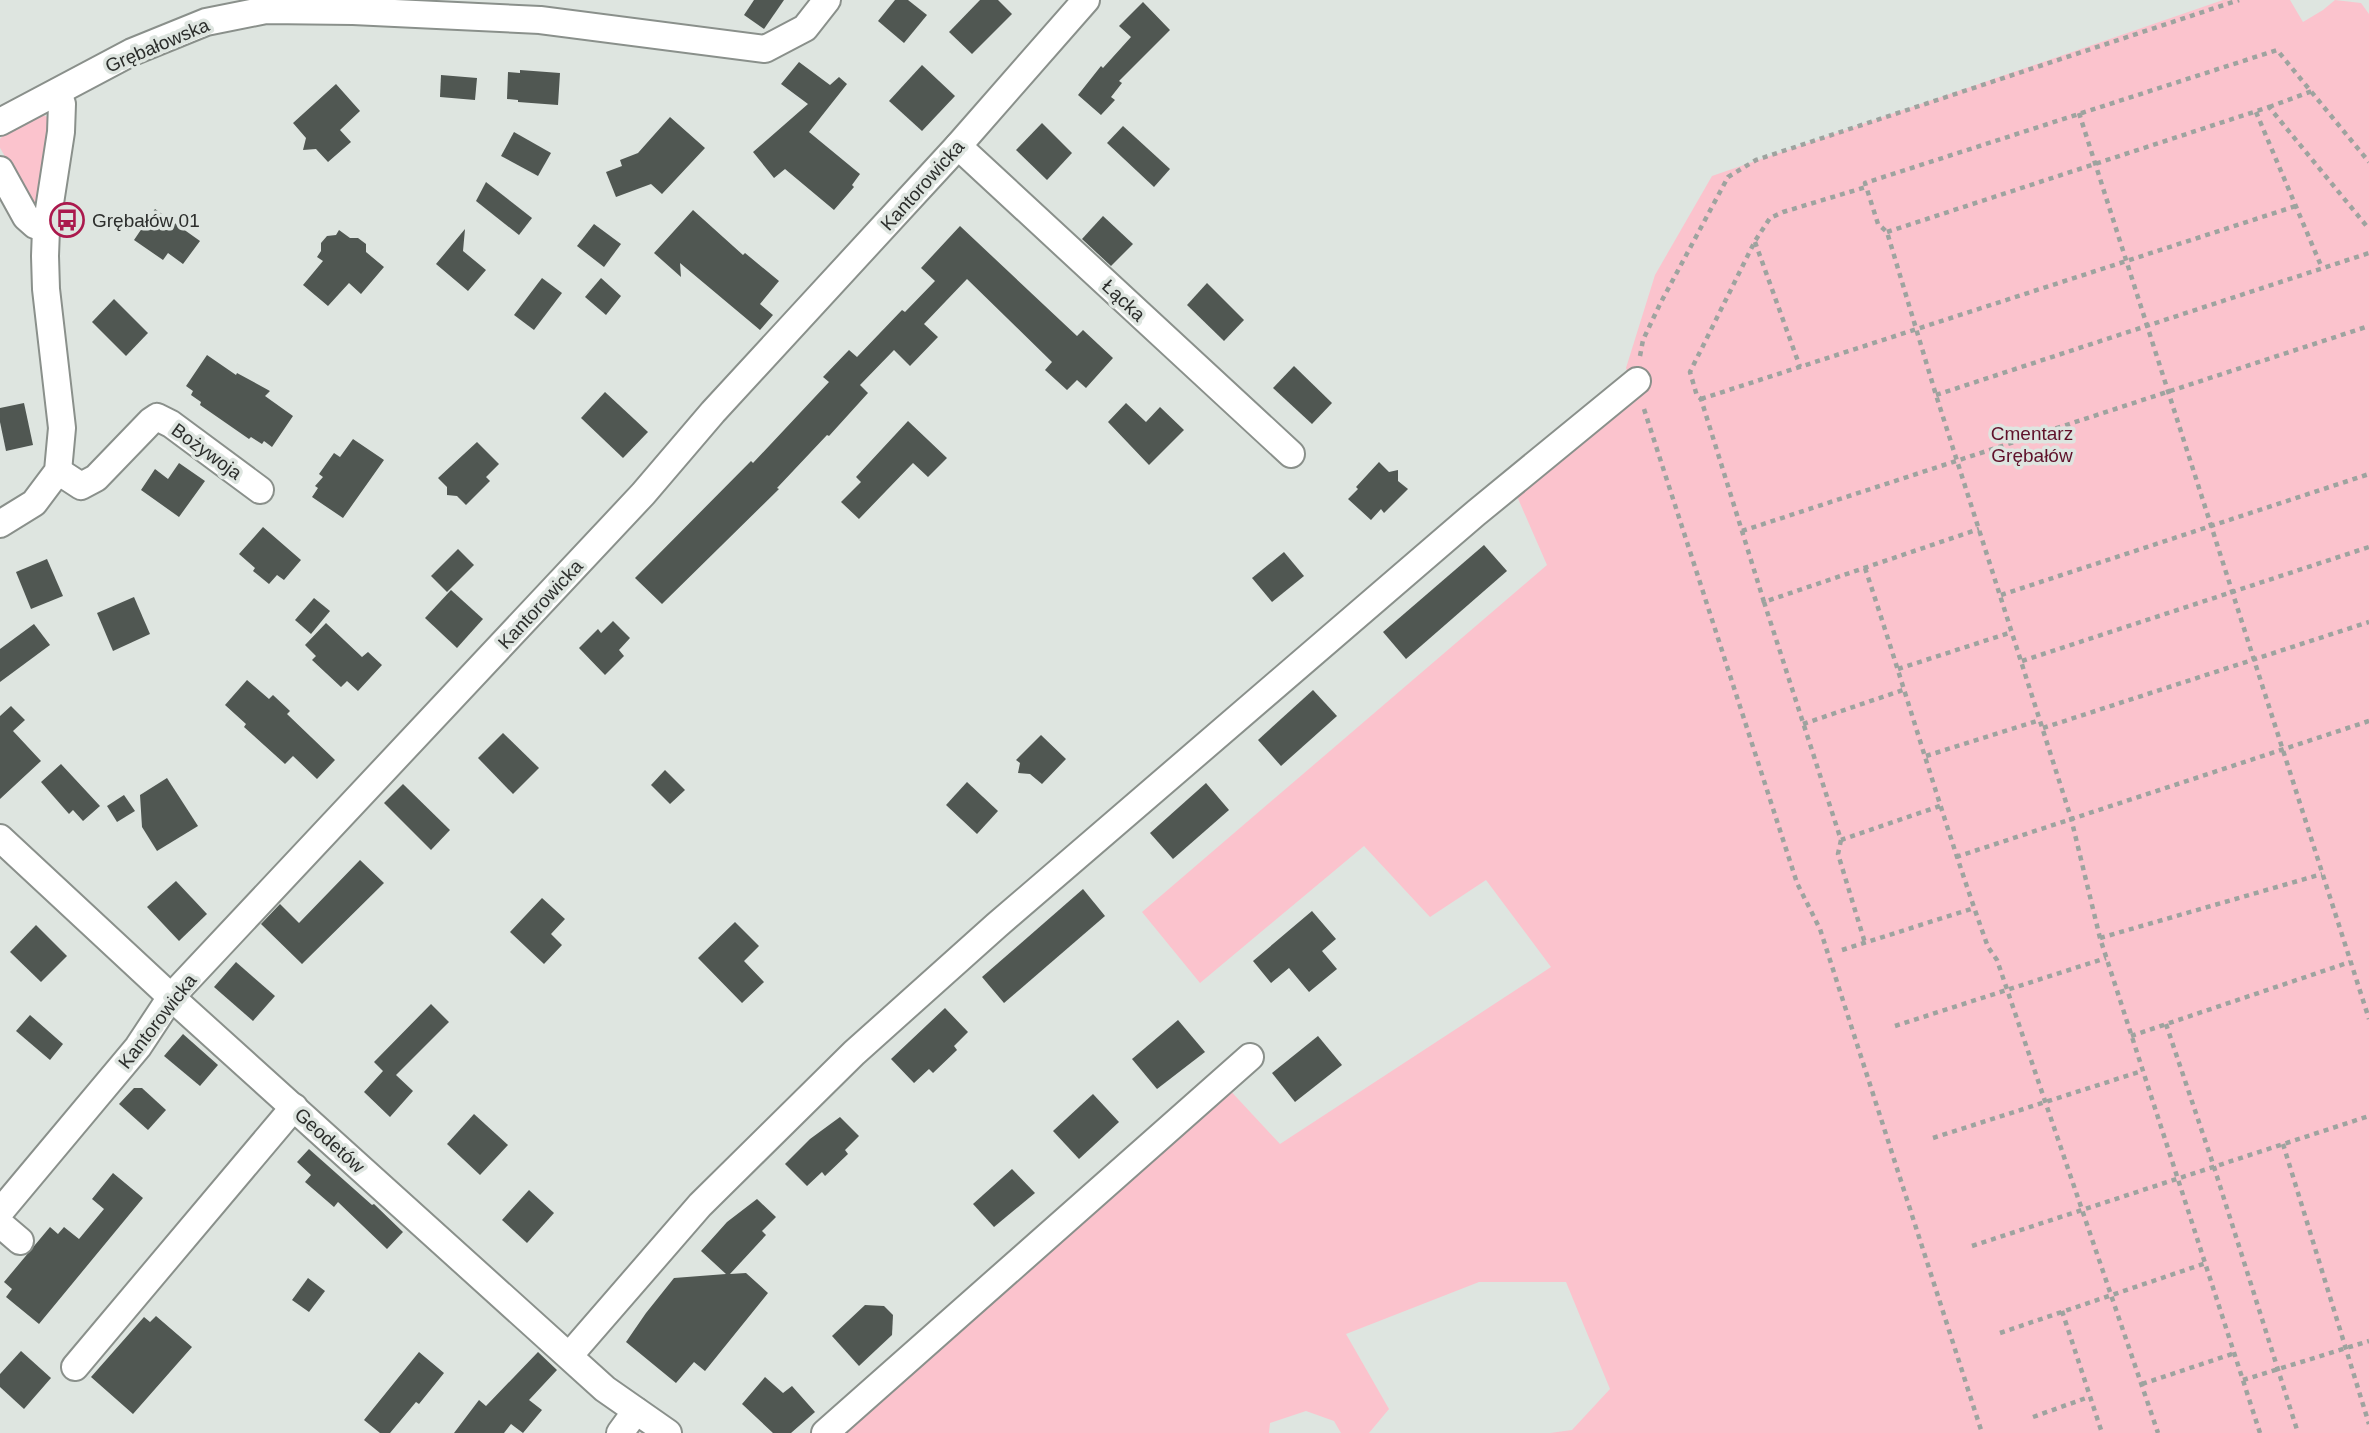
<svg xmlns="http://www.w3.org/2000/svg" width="2369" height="1433" font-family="Arial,sans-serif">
<rect width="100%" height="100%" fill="#dee5e0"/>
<g fill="#fbc3cd">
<polygon points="2223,0 2290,0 2303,22 2323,10 2335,0 2361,3 2369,14 2369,1433 1550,1433 1572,1430 1610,1389 1566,1282 1479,1282 1346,1334 1389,1409 1369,1433 1341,1433 1334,1421 1306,1411 1270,1423 1269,1433 834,1433 1226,1086 1280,1144 1551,967 1486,880 1430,917 1364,846 1200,983 1142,912 1547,565 1516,494 1636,401 1626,368 1655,275 1712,176"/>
<polygon points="42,115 48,117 49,123 37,202 33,203 0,148 0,139 4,134"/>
</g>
<g fill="#505752">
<polygon points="754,0 784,0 764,29 744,15"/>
<polygon points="895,0 908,0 927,15 904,43 878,21"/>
<polygon points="980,0 998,0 1012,14 972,54 949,32"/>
<polygon points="1143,2 1170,30 1119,81 1122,83 1111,97 1115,100 1101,115 1078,95 1101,66 1103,68 1131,37 1119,26"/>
<polygon points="799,62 830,85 839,77 847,84 809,132 860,174 852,185 854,187 834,210 785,169 774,178 753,152 808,104 781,84"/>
<polygon points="922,65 955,96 922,131 889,101"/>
<polygon points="520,70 560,73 558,105 518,102 518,100 507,99 508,72 520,73"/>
<polygon points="441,75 477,78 475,100 440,97"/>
<polygon points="336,84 360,111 340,130 351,142 328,162 316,149 303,150 306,138 293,123"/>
<polygon points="670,117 705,148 662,194 651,184 616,197 606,172 622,166 620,160 638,153"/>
<polygon points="1042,123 1072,153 1047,180 1016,150"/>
<polygon points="1123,126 1170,169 1154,187 1107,143"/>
<polygon points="514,132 551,153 538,176 501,156"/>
<polygon points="486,182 532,218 519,235 476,201"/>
<polygon points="155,209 200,241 183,264 168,253 163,260 134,240"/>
<polygon points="693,210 743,255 745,253 779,281 760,304 773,315 760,330 680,263 681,277 654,253"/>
<polygon points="1103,216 1133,244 1111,266 1082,239"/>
<polygon points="594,224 621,244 604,267 577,246"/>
<polygon points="960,226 1077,336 1083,330 1113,358 1086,388 1077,380 1067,390 1045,370 1052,362 967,279 924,324 938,337 910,366 894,350 860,385 868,393 829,436 827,435 777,488 779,489 662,604 635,578 751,461 753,463 829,382 823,377 849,350 857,357 902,310 905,312 935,281 921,268"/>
<polygon points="465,229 463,251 486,270 468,291 436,264"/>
<polygon points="339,230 350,238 358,238 366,244 366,252 384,267 361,294 349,283 328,306 303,285 323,261 317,257 321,251 321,243 327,236 336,235"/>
<polygon points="542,278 562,293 534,330 514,315"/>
<polygon points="601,278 621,296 606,315 585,297"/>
<polygon points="1207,283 1244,320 1224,341 1187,305"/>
<polygon points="114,299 148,333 126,356 92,322"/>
<polygon points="207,355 236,375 237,373 270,391 265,396 293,416 272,447 264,441 262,444 251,437 249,439 200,405 201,402 191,395 193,391 186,386"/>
<polygon points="1294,366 1332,403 1312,424 1273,388"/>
<polygon points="605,392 648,432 623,458 581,418"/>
<polygon points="24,403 33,445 6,451 0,422 0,408"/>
<polygon points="1126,403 1146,422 1160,407 1184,430 1149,465 1108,422"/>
<polygon points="908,421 947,458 928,477 913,463 859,519 841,502 861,482 856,477"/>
<polygon points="353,439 384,460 343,518 312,497 318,488 315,486 323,477 319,474 334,453 340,457"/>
<polygon points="477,442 499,464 486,477 490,481 466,505 457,496 447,495 447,487 438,478"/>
<polygon points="1379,462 1389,472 1398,470 1398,481 1408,489 1384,513 1381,509 1371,520 1348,499 1358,489 1356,487"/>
<polygon points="179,463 205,481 179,517 141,490 155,469 168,479"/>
<polygon points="263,527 301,560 284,580 277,575 269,584 253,571 255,568 239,554"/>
<polygon points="1484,545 1507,571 1406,659 1383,632"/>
<polygon points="458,549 474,565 447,592 431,576"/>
<polygon points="1284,552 1304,576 1272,602 1252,578"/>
<polygon points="47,559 63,596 31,609 16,572"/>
<polygon points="451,590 483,619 457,648 425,618"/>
<polygon points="134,597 150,634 113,651 97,613"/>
<polygon points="314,598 330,611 311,634 295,620"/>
<polygon points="613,621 630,638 619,650 624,656 605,675 579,648 598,629 601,633"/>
<polygon points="326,623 362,657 368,652 382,665 358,691 347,681 341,687 312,660 316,656 305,645"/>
<polygon points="34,624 50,645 0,682 0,649"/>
<polygon points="247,680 269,699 273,695 290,711 287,714 335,760 317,779 293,756 285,764 244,727 246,724 225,705"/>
<polygon points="1313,690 1337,716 1281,766 1258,740"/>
<polygon points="11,706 25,720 13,731 41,761 0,799 0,716"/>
<polygon points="503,733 539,768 513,794 478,758"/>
<polygon points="1041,735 1066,759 1042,784 1030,774 1018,773 1020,763 1016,760"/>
<polygon points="61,764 100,806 83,821 73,810 69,814 41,782"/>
<polygon points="665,770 685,790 670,804 651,785"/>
<polygon points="167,778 198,826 157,851 142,827 140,795"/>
<polygon points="967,782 998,811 977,834 946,805"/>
<polygon points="1206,783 1229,810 1173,859 1150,833"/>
<polygon points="403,784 450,830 431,850 384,803"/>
<polygon points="124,795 135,811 117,822 107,806"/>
<polygon points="360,860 384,883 302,964 261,924 280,904 299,923"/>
<polygon points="176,881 207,914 179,941 147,907"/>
<polygon points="1083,889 1105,916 1004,1003 982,977"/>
<polygon points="542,898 565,919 551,934 562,945 544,964 510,932"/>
<polygon points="1312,911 1336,939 1322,951 1337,969 1309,992 1289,968 1271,983 1253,961"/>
<polygon points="735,922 759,946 744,961 764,982 742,1003 698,958"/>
<polygon points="36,925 67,956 41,982 10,952"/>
<polygon points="236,962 275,996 253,1021 214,987"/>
<polygon points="431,1004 449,1022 396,1075 413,1091 390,1117 364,1092 383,1071 374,1062"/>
<polygon points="945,1008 968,1032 954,1046 957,1050 933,1073 929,1069 914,1083 891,1059"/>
<polygon points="30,1015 63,1044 50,1060 16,1031"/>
<polygon points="1178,1020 1205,1052 1157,1089 1132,1059"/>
<polygon points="183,1034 218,1065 200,1086 164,1056"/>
<polygon points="1318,1036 1342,1065 1295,1102 1272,1073"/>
<polygon points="134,1088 142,1088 166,1110 148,1130 119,1104"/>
<polygon points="1093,1094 1119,1122 1079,1159 1053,1131"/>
<polygon points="474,1114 508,1145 480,1175 447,1144"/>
<polygon points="840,1117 859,1136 845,1150 848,1154 825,1176 822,1172 807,1186 785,1164 810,1139"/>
<polygon points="309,1149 372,1205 374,1204 403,1232 387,1249 338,1202 334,1207 305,1182 311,1175 297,1162"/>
<polygon points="1012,1169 1035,1193 994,1227 973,1204"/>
<polygon points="113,1173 143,1198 39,1324 6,1297 12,1289 4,1282 50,1227 58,1234 64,1227 79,1239 104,1209 92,1199"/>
<polygon points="529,1190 554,1213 527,1243 502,1220"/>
<polygon points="757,1199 776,1217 762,1231 766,1235 730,1274 746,1273 768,1293 705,1371 694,1362 676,1383 626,1342 646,1313 674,1278 726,1274 701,1251 727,1222"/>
<polygon points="308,1278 325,1291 309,1312 292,1300"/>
<polygon points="865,1305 884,1306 893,1315 892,1335 859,1366 832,1336"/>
<polygon points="156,1316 192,1347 133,1414 91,1377 144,1317 150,1322"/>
<polygon points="21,1351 51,1378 24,1409 0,1387 0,1374"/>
<polygon points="419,1352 444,1373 419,1404 416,1402 390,1433 380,1433 364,1420"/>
<polygon points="538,1352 557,1370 529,1400 542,1410 523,1433 511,1424 504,1433 454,1433 479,1400 486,1406"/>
<polygon points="765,1377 783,1393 792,1386 815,1412 791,1433 773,1433 742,1404"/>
</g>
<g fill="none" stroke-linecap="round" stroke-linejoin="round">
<g stroke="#8a908b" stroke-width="30">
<g id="minor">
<polyline points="0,122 132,52 206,22 266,10 353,11 540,20 765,49 805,28 827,0"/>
<polyline points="958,146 1291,454"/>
<polyline points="0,170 26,217 35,225 46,229"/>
<polyline points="58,471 81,486 96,478 151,421 157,417 171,424 260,490"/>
<polyline points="0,524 34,503 58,471 62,428 46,289 45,256 46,229 61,132 62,104 58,92"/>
<polyline points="0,838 171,997 605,1389 668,1433"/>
<polyline points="0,1212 138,1047 171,997 643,494 713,412 958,146 1086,0"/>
<polyline points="0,1224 20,1241"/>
<polyline points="569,1356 700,1205 854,1053 997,925 1476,513 1637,381"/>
<polyline points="75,1367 294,1107"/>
<polyline points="620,1433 636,1411"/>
<polyline points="825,1433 1250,1057"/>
</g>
</g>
<g stroke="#9ea39f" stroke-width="4.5" stroke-dasharray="5 5" stroke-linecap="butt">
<polyline points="2269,107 2312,91"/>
<polyline points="2256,112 2322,268"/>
<polyline points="2079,113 2369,1019"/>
<polyline points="1887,232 2269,107 2369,229"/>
<polyline points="1755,242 1800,367"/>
<polyline points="1640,356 1643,340 1660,304 1728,177 1756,160 2239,0"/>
<polyline points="1936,395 2369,253"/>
<polyline points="1701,399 2296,206"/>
<polyline points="1644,409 1797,883 1820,929 1982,1433"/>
<polyline points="1742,531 2369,326"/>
<path d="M1865 568C1907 694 1943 822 1988 947L1997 960 2158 1433"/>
<polyline points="2001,595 2369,474"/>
<polyline points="1764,602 1701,399 1697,396 1690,372 1755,241 1770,218 1783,212 1866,187"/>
<polyline points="2022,661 2369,547"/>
<polyline points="1898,669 2012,632"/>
<polyline points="1803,724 1906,689"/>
<polyline points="2043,728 2369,622"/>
<polyline points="1926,756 2040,720"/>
<polyline points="1940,806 1841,840 1764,602 1979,529"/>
<polyline points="1841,840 1838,854 1865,943"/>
<polyline points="1956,857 2369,721"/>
<polyline points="2100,938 2322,874"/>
<polyline points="1842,950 1974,908"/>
<polyline points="2166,1024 2214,1167 2298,1433"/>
<polyline points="1895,1026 2106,958"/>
<polyline points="2131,1036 2350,962"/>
<polyline points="1933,1138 2142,1071"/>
<polyline points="2283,1144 2369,1424"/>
<polyline points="1972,1246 2369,1116"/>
<polyline points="2062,1311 2102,1433"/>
<polyline points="2000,1333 2206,1263"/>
<polyline points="2243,1380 2369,1341"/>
<polyline points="2142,1384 2235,1353"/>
<polyline points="2033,1417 2089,1397"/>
<polyline points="2260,1433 2100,938 2071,818 1936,395 1887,232 1878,224 1865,183 2277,50 2369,162"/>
</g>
<use href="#minor" stroke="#fff" stroke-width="26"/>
</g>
<defs>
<g id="bus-ring" transform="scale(1.75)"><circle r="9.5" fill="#dee5e0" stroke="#ab194d" stroke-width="1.5"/><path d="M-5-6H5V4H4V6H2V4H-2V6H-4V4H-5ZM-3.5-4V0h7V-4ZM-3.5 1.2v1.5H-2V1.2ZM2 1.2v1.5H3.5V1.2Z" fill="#ab194d"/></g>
</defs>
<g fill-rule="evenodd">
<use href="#bus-ring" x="67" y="220"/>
</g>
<g text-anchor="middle" stroke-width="7" stroke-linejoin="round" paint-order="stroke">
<g font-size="19" fill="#2c2e2c" stroke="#dee5e0">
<text transform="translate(157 45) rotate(-23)" y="7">Grębałowska</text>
<text transform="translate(922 185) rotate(-48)" y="7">Kantorowicka</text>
<text transform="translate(1124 300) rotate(43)" y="7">Łącka</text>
<text transform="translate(207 451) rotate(36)" y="7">Bożywoja</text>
<text transform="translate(540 604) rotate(-47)" y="7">Kantorowicka</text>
<text transform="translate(157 1021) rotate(-52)" y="7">Kantorowicka</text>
<text transform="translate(330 1140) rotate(42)" y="7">Geodetów</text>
</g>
<g font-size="19" fill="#2c2e2c" stroke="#dee5e0" text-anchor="start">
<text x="92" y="227">Grębałów 01</text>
</g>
<g font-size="19" fill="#5f112a" stroke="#dee5e0">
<text x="2032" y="440">Cmentarz<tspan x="2032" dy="22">Grębałów</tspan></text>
</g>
</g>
</svg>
